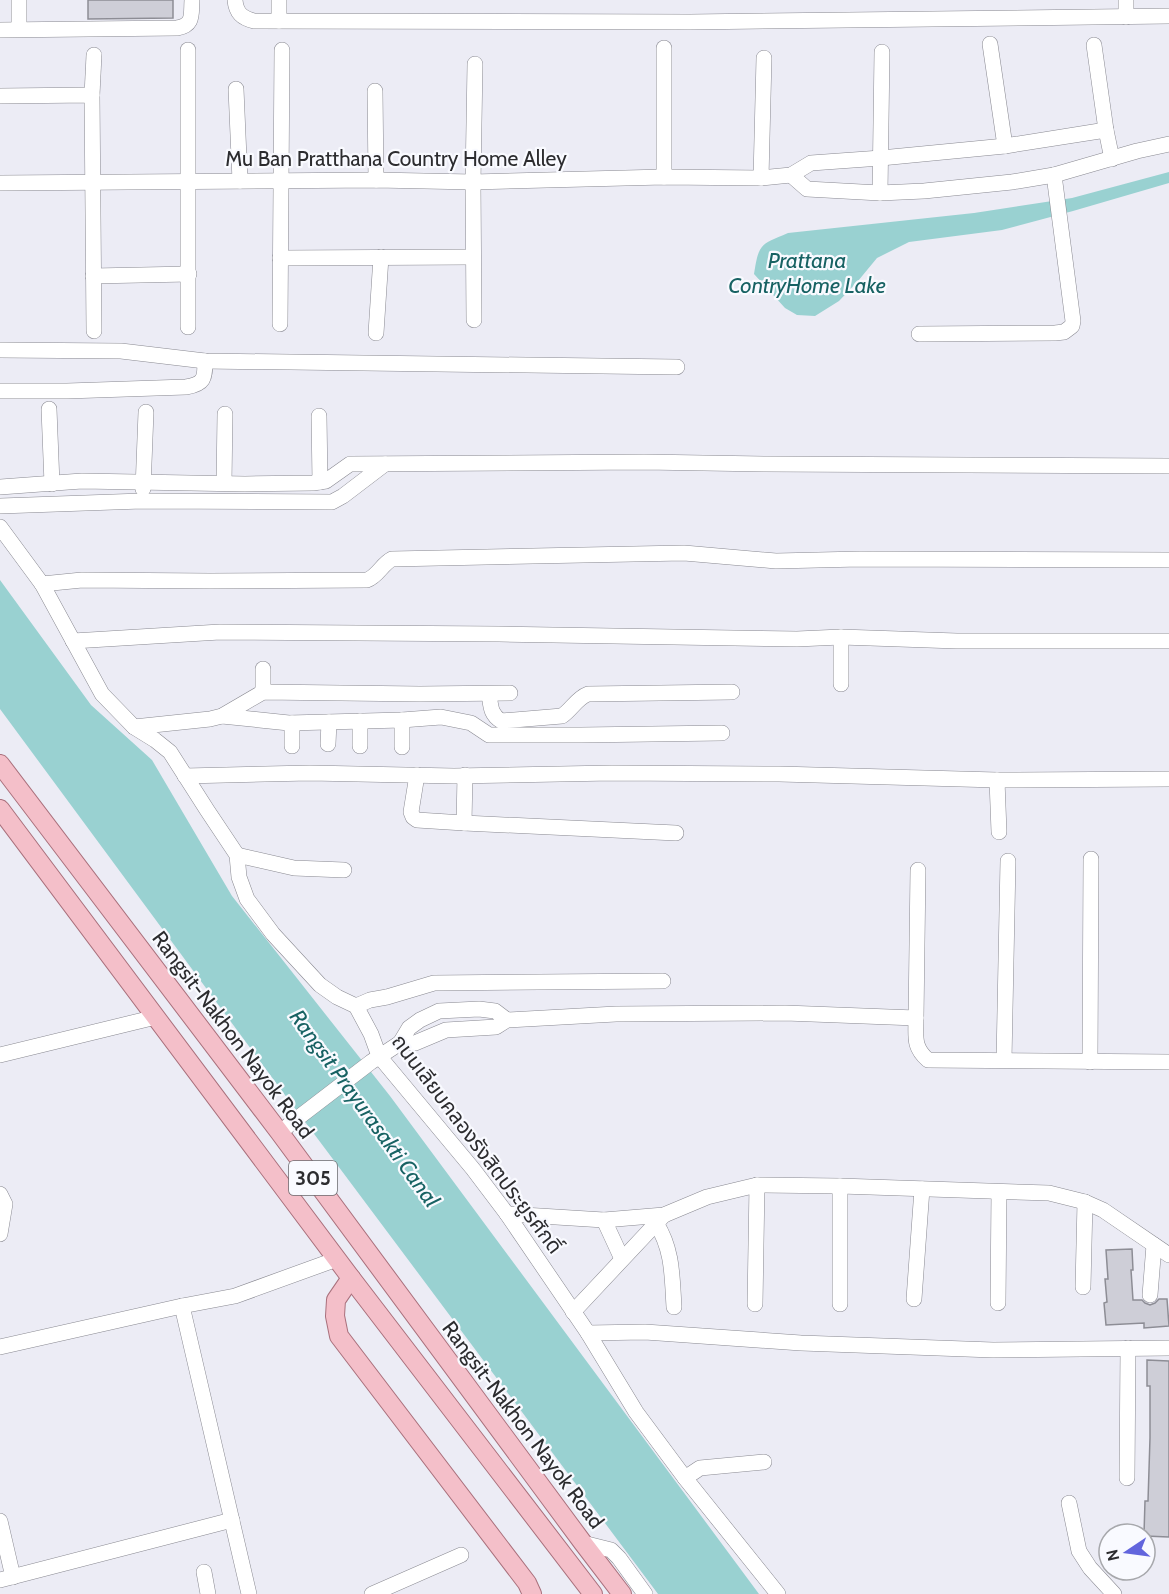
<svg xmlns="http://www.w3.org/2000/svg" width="1169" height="1594" font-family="Cabin,'Noto Sans Thai',sans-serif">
<rect width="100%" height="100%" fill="#ececf5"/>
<g fill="#99d1d1">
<path d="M1169 172V183L1073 211 1002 230 909 242 877 258 858 281 839 301 815 316 797 315 785 308 754 274C759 243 760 245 788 233L974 213 1072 198Z"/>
<polygon points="0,580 91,705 152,760 232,896 390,1096 759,1594 658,1594 282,1091 0,709"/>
</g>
<g fill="#ceced7" stroke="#8d8d95" stroke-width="1.5">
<polygon points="88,0 173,0 173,18 88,19"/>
<polygon points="1132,1249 1133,1270 1131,1270 1133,1300 1142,1300 1145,1303 1150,1305 1155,1303 1159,1299 1167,1299 1169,1326 1144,1328 1144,1323 1106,1325 1104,1303 1107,1302 1105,1279 1108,1279 1106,1250"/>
<polygon points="1147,1360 1169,1361 1169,1537 1145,1536 1144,1534 1145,1501 1148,1501 1150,1438 1150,1386 1147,1386"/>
</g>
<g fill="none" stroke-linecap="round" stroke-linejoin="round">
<g stroke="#898991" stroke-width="16">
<g id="minor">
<polyline points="19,0 19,29"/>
<path d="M235 0C236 13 242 18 254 21L690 22 1169 16"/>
<polyline points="279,0 279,21"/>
<polyline points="1126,0 1126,17"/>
<path d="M0 30 177 28C194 25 191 15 192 0"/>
<polyline points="990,44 1005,146"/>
<polyline points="1094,45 1106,130 1112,159"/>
<polyline points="664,48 664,177"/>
<polyline points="188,50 188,327"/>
<polyline points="236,89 240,181"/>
<polyline points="375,91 376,180"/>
<polyline points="92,95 94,55"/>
<polyline points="0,96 92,95 94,331"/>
<polyline points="791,175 807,189 880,193 924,191 1012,182 1054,175 1137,151 1169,144"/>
<polyline points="761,178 764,58"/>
<polyline points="0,183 376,180 473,182 664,177 761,178 791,175 811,163 881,158 1005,146 1106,130"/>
<polyline points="880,193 882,52"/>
<polyline points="280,258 473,257"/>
<polyline points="93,276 189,274"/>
<polyline points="474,320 473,182 475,64"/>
<polyline points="280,324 282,50"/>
<polyline points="376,333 381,257"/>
<polyline points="919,334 1055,333 1064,332 1072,326 1073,321 1054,175"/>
<polyline points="0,350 121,351 205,361 677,367"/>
<path d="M0 391H67L186 387C204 384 205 379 205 361"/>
<polyline points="49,409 52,484"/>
<polyline points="319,416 320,482"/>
<polyline points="224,483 225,414"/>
<polyline points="0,487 82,481 245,484 313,483 326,481 350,464 644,462 766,464 1169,466"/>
<polyline points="143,489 146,412"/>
<polyline points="0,506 142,501 332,502 343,496 385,464"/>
<polyline points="0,527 42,584 102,694 134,727 155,740 170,752 207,810 237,855 239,877 247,899 273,934 320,985 337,997 356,1006 371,1034 379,1056 473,1169 507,1214 588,1333 636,1412 685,1478 778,1594"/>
<path d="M42 584 82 580 210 581 367 580C378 576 382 564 392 559L684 553 776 561 860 559 1169 560"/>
<polyline points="73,641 220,632 499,634 797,639 841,637 957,641 1169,641"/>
<polyline points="841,684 841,637"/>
<polyline points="263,692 263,669"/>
<path d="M489 694C491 706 490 714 501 721L562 716C572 709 577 698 588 694L732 692"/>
<polyline points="222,716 289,723 402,720 402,747"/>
<polyline points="402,720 441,717 471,723 489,735 581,735 722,733"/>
<polyline points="134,727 210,719 222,716 263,692 420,694 510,693"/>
<polyline points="328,744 329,722"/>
<polyline points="292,746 292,723"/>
<polyline points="360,746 360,721"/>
<polyline points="417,775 411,812 413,817 417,820 464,823 465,775"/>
<polyline points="185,776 310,773 454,776 612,773 779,774 997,780 1169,779"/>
<polyline points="997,780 999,832"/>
<polyline points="464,823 676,833"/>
<polyline points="237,855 294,868 344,870"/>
<polyline points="356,1006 370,1000 387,997 434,983 663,981"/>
<polyline points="916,1018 918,870"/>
<polyline points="400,1043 409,1028 420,1020 439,1011 479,1009 495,1011 507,1020"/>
<polyline points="0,1055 156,1017"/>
<polyline points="1004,1060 1008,861"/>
<polyline points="1090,1062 1091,859"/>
<path d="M280 1133 290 1124 371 1062 400 1043H415L446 1030 496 1027 507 1020 616 1014 785 1013 916 1018C916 1037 913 1047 928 1060L1169 1062"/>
<polyline points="840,1186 840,1304"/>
<polyline points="0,1194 5,1204 0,1234"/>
<polyline points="507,1214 604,1220 664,1215 707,1197 757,1185 840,1186 1049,1193 1085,1202 1103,1210 1169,1255"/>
<polyline points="604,1220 622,1259"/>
<path d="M656 1223C673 1250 672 1276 674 1307"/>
<polyline points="1083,1287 1085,1202"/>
<polyline points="1150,1295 1154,1245"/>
<polyline points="914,1299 922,1189"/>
<polyline points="998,1303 999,1192"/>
<polyline points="755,1304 757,1185"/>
<polyline points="182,1306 249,1594"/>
<polyline points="573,1312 664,1215"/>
<polyline points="588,1333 645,1332 801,1343 993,1350 1169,1348"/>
<polyline points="0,1347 182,1306 235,1296 337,1259"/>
<polyline points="685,1478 700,1468 764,1462"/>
<polyline points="1127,1478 1128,1348"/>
<polyline points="1069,1503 1079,1551 1090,1568 1114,1594"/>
<polyline points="0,1521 13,1577"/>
<polyline points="583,1543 611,1550 619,1558 645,1594"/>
<polyline points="204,1572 208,1594"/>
<polyline points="0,1580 232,1520"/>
<polyline points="372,1594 461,1555"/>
</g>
</g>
<g stroke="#a9707c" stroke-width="20">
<g id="major">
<polyline points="0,764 280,1133 583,1543 622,1594"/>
<polyline points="0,809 351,1278 593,1594"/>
<polyline points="351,1278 336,1300 335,1316 339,1336 527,1583 532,1594"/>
</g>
</g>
<use href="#minor" stroke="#fff" stroke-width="15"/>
<use href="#major" stroke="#f4bfc9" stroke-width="18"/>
</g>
<g text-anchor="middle" stroke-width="4.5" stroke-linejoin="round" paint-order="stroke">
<rect fill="#f9faff" stroke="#6a6a6d" stroke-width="1.5" x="289" y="1161" width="48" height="34" rx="4.5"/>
<g font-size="20" font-weight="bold" fill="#2c2c2f">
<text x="313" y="1185">305</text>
</g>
<g font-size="21" fill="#2c2c2f" stroke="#f9faff">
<text x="396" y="166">Mu Ban Pratthana Country Home Alley</text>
<text transform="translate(233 1035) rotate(53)" y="7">Rangsit-Nakhon Nayok Road</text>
<text transform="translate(477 1144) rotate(53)" y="7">ถนนเลียบคลองรังสิตประยูรศักดิ์</text>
<text transform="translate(523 1425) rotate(53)" y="7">Rangsit-Nakhon Nayok Road</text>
</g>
<g font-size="22" font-style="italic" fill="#176263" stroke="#f9faff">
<text x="807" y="268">Prattana<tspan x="807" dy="25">ContryHome Lake</tspan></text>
<text transform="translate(365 1108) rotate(54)" y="8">Rangsit Prayurasakti Canal</text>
</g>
</g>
<g transform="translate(1127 1552) rotate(257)"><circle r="28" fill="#f9faff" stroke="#a7a8ac" stroke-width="1.5"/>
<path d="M0-4.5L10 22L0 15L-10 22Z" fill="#6265dd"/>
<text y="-9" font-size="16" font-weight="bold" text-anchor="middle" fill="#2c2c2f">N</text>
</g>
</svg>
